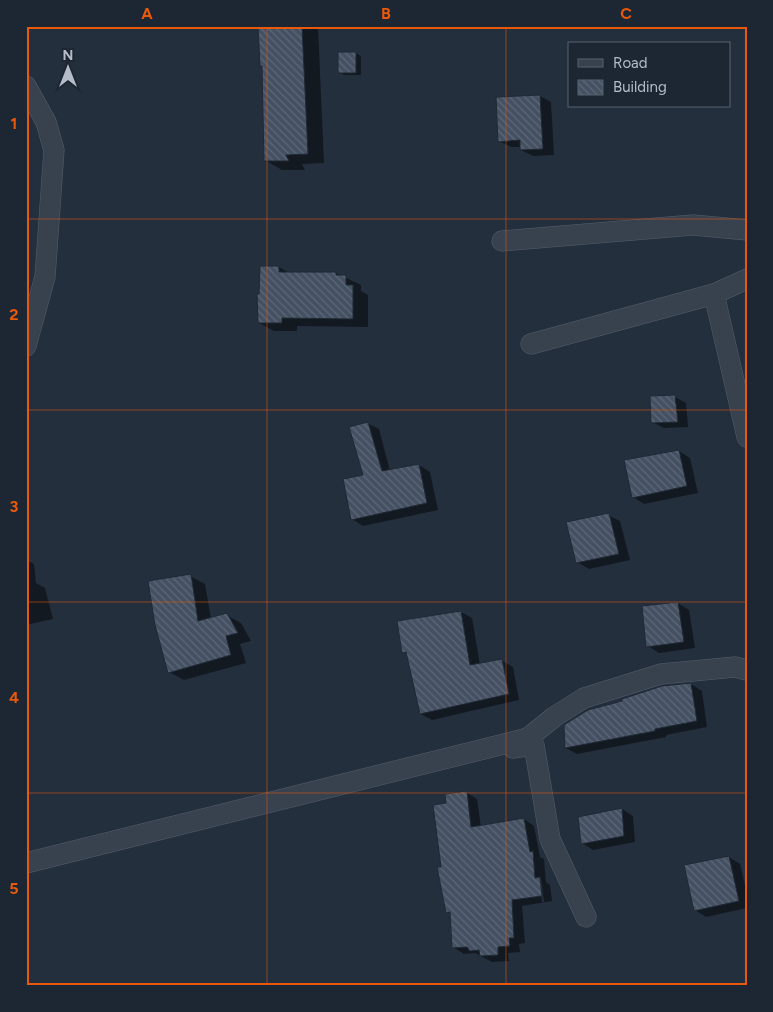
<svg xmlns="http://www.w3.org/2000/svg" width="773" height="1012" font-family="Figtree,sans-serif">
<defs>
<pattern id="building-back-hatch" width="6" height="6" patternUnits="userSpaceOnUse" patternTransform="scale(1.25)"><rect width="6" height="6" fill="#455162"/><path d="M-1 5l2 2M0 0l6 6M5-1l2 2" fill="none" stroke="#5d6877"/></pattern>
</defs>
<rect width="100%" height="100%" fill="#242f3e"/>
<g fill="#0007" fill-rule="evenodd">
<polygon points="259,26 318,26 324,163 302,164 305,170 282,170 265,160 263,67 261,66"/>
<polygon points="356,53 361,56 361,75 344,75 339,72"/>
<polygon points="540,96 551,102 554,155 533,156 521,150 521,147 511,147 499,141"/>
<polygon points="279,267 289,273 336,273 361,285 361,291 368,295 368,327 297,326 297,331 274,331 259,323"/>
<polygon points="675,397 686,403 688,427 664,428 652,422"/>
<polygon points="367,423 379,429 390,471 419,465 430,472 438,510 363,526 352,519 365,476"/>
<polygon points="679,451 690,458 698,493 644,504 633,497"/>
<polygon points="608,515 620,521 630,560 589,569 577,562"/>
<polygon points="26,560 34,564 36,583 45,588 53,619 26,625"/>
<polygon points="190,576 205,584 211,619 226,615 241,623 251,641 240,644 246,663 184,680 169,672"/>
<polygon points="678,603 689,610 695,648 659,653 648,646"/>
<polygon points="461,612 472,618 480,665 502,661 513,667 519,700 432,720 421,714 407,654 403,652 398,622"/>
<polygon points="691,684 702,691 707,727 666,735 666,737 577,754 566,748"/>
<path d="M466 792 477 799 481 827 524 819 534 826 540 857 544 859 546 882 550 885 552 901 522 906 525 943 519 944 520 952 508 953 509 961 492 962 475 953 464 954 453 947 451 914 447 912 442 868 447 804ZM539 879H541L544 902H542Z"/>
<polygon points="622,809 633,816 635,842 593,850 582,843"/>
<polygon points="729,857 740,864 747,894 747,908 706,917 695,910"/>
</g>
<g fill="url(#building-back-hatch)" stroke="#1f2835">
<polygon points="258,26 302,26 308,154 286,155 289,161 264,161 262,66 260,66"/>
<rect x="338" y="52" width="18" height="21"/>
<polygon points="540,95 543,149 520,150 520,140 498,142 496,97"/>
<polygon points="260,266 279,266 279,272 336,272 336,275 346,275 346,285 353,285 353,319 282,318 282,323 258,323 257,294 259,294"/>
<polygon points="675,395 678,422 651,423 650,396"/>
<polygon points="368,422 382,471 419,464 427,503 351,520 343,479 363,475 349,427"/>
<polygon points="679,450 687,486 632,498 624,460"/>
<polygon points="609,513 619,554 576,563 566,522"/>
<polygon points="191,574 198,621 227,613 238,633 226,636 231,655 168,673 155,625 148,581"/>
<polygon points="678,602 684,642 646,647 642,606"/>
<polygon points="461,611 470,665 502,659 509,694 420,714 406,652 402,653 397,621"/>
<polygon points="691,683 697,721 655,729 655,731 565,748 564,725 588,710 622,701 622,699 662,686"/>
<polygon points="467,791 471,827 524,818 530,852 533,851 535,878 540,877 542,896 512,900 514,938 509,938 510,946 498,947 498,955 480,956 479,950 470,951 467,947 452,948 450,912 446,913 437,867 441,867 433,805 446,803 445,794"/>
<polygon points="622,808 624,836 581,844 578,817"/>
<polygon points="729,856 739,901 694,911 684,865"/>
</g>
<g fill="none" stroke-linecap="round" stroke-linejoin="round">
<g stroke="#565f6c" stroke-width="21">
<g id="minor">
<polyline points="26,86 46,122 54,150 45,277 26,346"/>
<polyline points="502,241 693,225 747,230"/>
<polyline points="714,294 747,437"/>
<polyline points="531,344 714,294 747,279"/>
<polyline points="513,748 534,745 550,839 586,917"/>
<polyline points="26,863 528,738 554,717 584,698 661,674 735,667 747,670"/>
</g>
</g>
<use href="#minor" stroke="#38414e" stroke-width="20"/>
</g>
<path fill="none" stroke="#e8590c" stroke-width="1" stroke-opacity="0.55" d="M267 26V986M506 26V986M26 219H747M26 410H747M26 602H747M26 793H747"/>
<rect width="773" height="1012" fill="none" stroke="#1d2633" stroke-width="55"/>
<rect x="568" y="42" width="162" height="65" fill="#1d2633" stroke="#59626f"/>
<rect x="578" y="59" width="25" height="8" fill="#38414e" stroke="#59626f"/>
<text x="613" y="68" font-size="15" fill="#b4bcc9">Road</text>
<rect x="578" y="80" width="25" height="15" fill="url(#building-back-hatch)" stroke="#59626f"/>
<text x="613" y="92" font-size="15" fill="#b4bcc9">Building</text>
<g transform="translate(68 68)" stroke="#1d2633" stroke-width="4" paint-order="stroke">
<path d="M0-4L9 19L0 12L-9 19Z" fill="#b4bcc9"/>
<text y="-8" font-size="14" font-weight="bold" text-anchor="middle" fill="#b4bcc9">N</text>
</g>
<rect x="28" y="28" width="718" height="956" fill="none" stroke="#e8590c" stroke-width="2"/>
<g font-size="16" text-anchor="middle" font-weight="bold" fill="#e8590c">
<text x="147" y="19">A</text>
<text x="386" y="19">B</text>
<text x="626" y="19">C</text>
<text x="14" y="129">1</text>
<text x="14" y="320">2</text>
<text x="14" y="512">3</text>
<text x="14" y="703">4</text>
<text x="14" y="894">5</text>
</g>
</svg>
